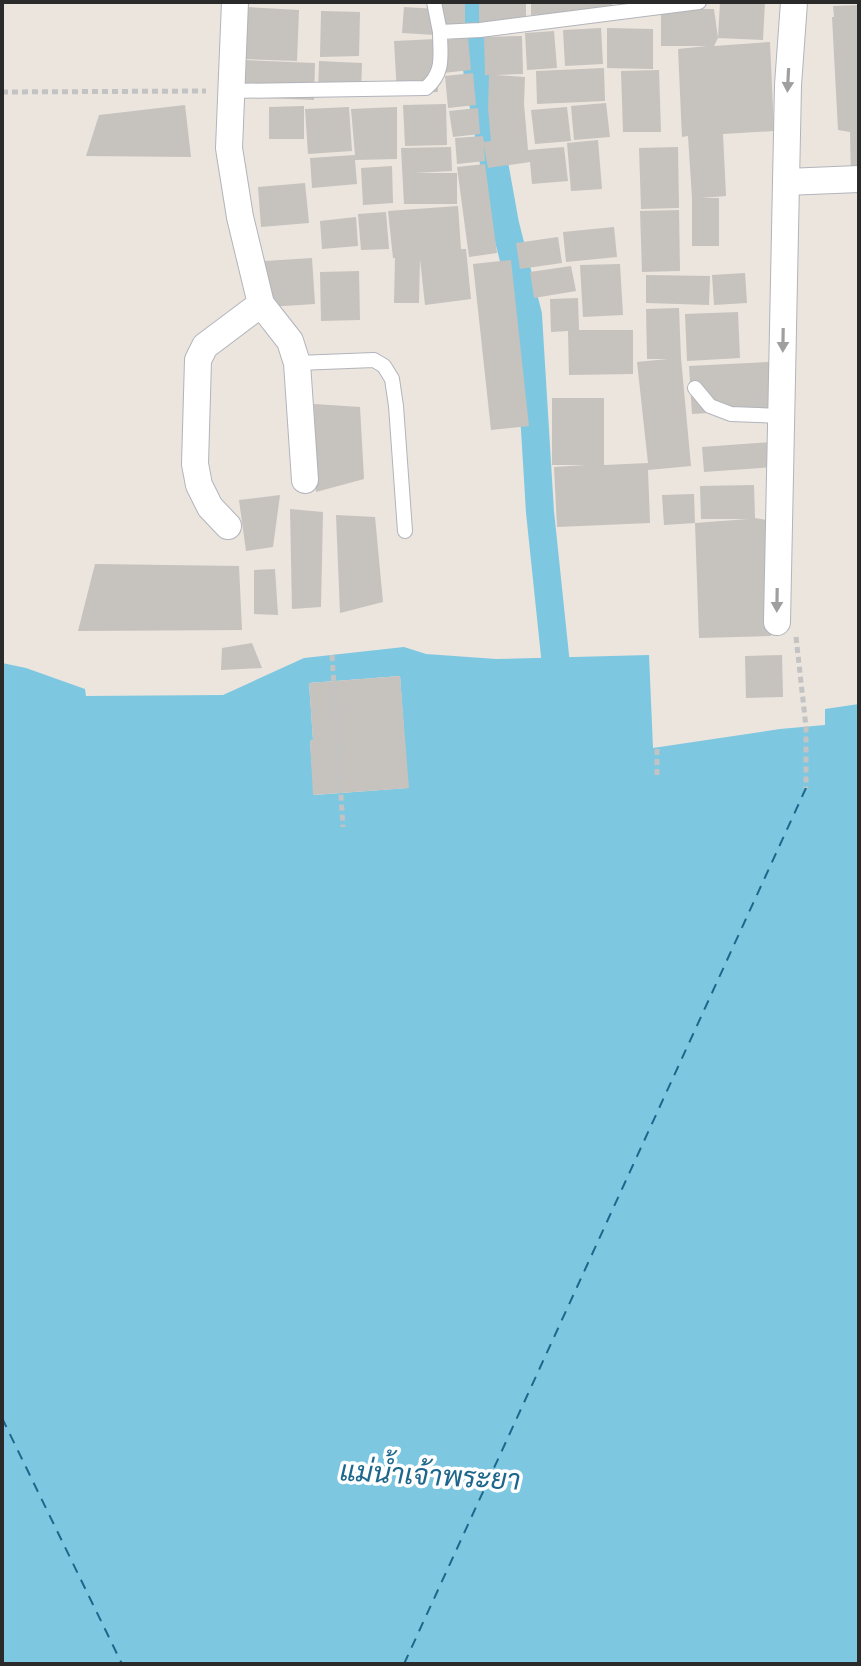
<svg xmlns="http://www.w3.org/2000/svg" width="861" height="1666" font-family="Quicksand,Sarabun,sans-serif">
<rect width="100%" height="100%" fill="#ebe5de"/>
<path fill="#7dc7e1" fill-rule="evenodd" d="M404 647 426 654 496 659 649 655 653 748 780 729 825 725V709L859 704V1664H2V663L26 668 85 689 86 696 223 695 304 658ZM400 676 408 788 314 795 310 741 313 740 309 683Z"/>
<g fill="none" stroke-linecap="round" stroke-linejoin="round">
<polyline stroke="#7dc7e1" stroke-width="28" points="472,2 477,69 505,224 528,315 540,512 559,694"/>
<g stroke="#1d678c" stroke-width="2" stroke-dasharray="10 8" stroke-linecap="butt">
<polyline points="2,1418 122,1664"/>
<polyline points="404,1664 806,788"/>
</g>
</g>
<g fill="#c6c2bd">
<polygon points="438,2 465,3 465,33 438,33"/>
<polygon points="479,2 526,2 526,25 479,26"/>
<polygon points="531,2 612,2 613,16 577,13 531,15"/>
<polygon points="720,2 765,2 763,40 718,38"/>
<polygon points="859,5 859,180 851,180 850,132 838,130 832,17 834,17 833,6"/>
<polygon points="246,7 299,10 297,61 244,59"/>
<polygon points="404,7 437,9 435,35 402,33"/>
<polygon points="661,9 714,9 718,38 714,46 770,42 774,131 723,134 726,196 701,198 719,198 719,246 692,246 692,198 688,136 682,137 678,49 707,46 661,46"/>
<polygon points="321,11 360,12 359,56 320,57"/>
<polygon points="601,28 603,64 565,66 563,30"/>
<polygon points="607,28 653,29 653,69 607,68"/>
<polygon points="554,31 557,68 527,70 525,33"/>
<polygon points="522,36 523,74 496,75 525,77 524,104 528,150 564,147 568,181 532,184 530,162 488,168 484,146 485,161 457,164 455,138 483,136 484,142 491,141 488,108 489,75 485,75 484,37"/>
<polygon points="468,37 471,70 443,73 440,41"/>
<polygon points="436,39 438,92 397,94 394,41"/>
<polygon points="245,60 315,63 314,100 244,97"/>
<polygon points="319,61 362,63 361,94 318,94"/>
<polygon points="604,68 605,101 537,104 536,71"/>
<polygon points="659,70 661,132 623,132 621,71"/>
<polygon points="473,73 476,105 448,108 445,76"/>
<polygon points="606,103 610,137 574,140 571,106"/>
<polygon points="446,104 447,145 405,146 403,105"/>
<polygon points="185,105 191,157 86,156 99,115"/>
<polygon points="304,106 304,139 269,139 269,107"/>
<polygon points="349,107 352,151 308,154 305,109"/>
<polygon points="397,107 397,159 355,160 357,184 312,188 310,158 355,155 351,109"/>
<polygon points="567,107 571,141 535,144 531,110"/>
<polygon points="478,108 480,134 453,137 449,111"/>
<polygon points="598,140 602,189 571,191 567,143"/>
<polygon points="451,147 452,171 415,173 457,173 457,204 404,204 401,148"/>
<polygon points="678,147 679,208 641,209 639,148"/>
<polygon points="485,164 497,253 469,257 457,167"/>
<polygon points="392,166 393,203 363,205 361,168"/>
<polygon points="305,183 309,223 261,227 258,187"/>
<polygon points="458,206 461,249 466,249 471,299 425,305 420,259 419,303 394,303 395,258 393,258 388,211"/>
<polygon points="679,210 680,271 642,272 640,211"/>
<polygon points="386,212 389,249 361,250 358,214"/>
<polygon points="356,217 358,246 322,249 320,221"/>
<polygon points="614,227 617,257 566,262 563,232"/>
<polygon points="558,237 562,263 520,269 516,243"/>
<polygon points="312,258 315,304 268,307 265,261"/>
<polygon points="511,260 529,426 491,430 473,264"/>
<polygon points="620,264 623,315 583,317 580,265"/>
<polygon points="571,266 576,291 534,298 530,272"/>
<polygon points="359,271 360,320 321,321 320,272"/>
<polygon points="745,273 747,303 714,305 712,275"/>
<polygon points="646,275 710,276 709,305 646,303"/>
<polygon points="578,298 579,330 633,330 633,374 569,375 568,331 551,332 550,299"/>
<polygon points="679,308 681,358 691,466 648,470 650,523 557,527 554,467 586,465 552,465 552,398 604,398 604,465 648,463 637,362 668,359 647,359 646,309"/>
<polygon points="738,312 740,358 687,361 685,314"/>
<polygon points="788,361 790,408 692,414 689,366"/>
<polygon points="314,404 360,407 364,479 316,492"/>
<polygon points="785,441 787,466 704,472 702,447"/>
<polygon points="754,485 755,518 767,520 771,636 699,638 695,523 748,519 701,519 700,486"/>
<polygon points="694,494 695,523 664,525 662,495"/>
<polygon points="280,495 273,547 246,551 239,500"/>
<polygon points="290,509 323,512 321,607 292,609"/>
<polygon points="336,515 375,517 383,602 340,613"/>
<polygon points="95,564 239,566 242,630 78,631"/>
<polygon points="275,569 278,615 254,614 254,570"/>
<polygon points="252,643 262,668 221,670 222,648"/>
<polygon points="782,655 783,697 746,698 745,656"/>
<polygon points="400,676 409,788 313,795 310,741 313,740 309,683"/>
</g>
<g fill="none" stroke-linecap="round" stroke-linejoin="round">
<g stroke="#b2b4bc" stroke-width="16">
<g id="lane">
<polyline points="434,2 440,32"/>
<path d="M231 91 426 88C445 72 440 55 440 32L480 30 699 2"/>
<polyline points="297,363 374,360 384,366 392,379 396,406 405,531"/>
<polyline points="695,388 710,406 731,414 781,416"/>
</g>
</g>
<g stroke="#b2b4bc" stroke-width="28">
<g id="street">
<polyline points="235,2 229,148 240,217 261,304 290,341 297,363 305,480"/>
<polyline points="786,182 859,179"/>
<polyline points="228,526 210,507 199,485 195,464 198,360 205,346 261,304"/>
<polyline points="777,622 788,85 794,2"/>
</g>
</g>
<g stroke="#c3c3c3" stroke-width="5" stroke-dasharray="6 4" stroke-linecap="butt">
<polyline points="2,92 206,91"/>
<polyline points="796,637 806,727 806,788"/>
<polyline points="332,655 343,827"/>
<polyline points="657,749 657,777"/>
</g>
<use href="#lane" stroke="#fff" stroke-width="14"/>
<use href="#street" stroke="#fff" stroke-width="26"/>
</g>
<defs><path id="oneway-solid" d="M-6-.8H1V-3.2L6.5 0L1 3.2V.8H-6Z" transform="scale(2)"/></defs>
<g fill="#9f9f9f">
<use href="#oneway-solid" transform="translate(788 80) rotate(93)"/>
<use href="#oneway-solid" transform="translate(783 340) rotate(91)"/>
<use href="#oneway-solid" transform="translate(777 600) rotate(91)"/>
</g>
<g text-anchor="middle" stroke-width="7" stroke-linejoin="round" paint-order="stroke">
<g font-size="28" font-style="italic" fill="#1d678c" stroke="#fff">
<text transform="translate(430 1475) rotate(3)" y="10">แม่น้ำเจ้าพระยา</text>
</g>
</g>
<rect width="861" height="1666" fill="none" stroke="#2a2a2a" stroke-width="8"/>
</svg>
